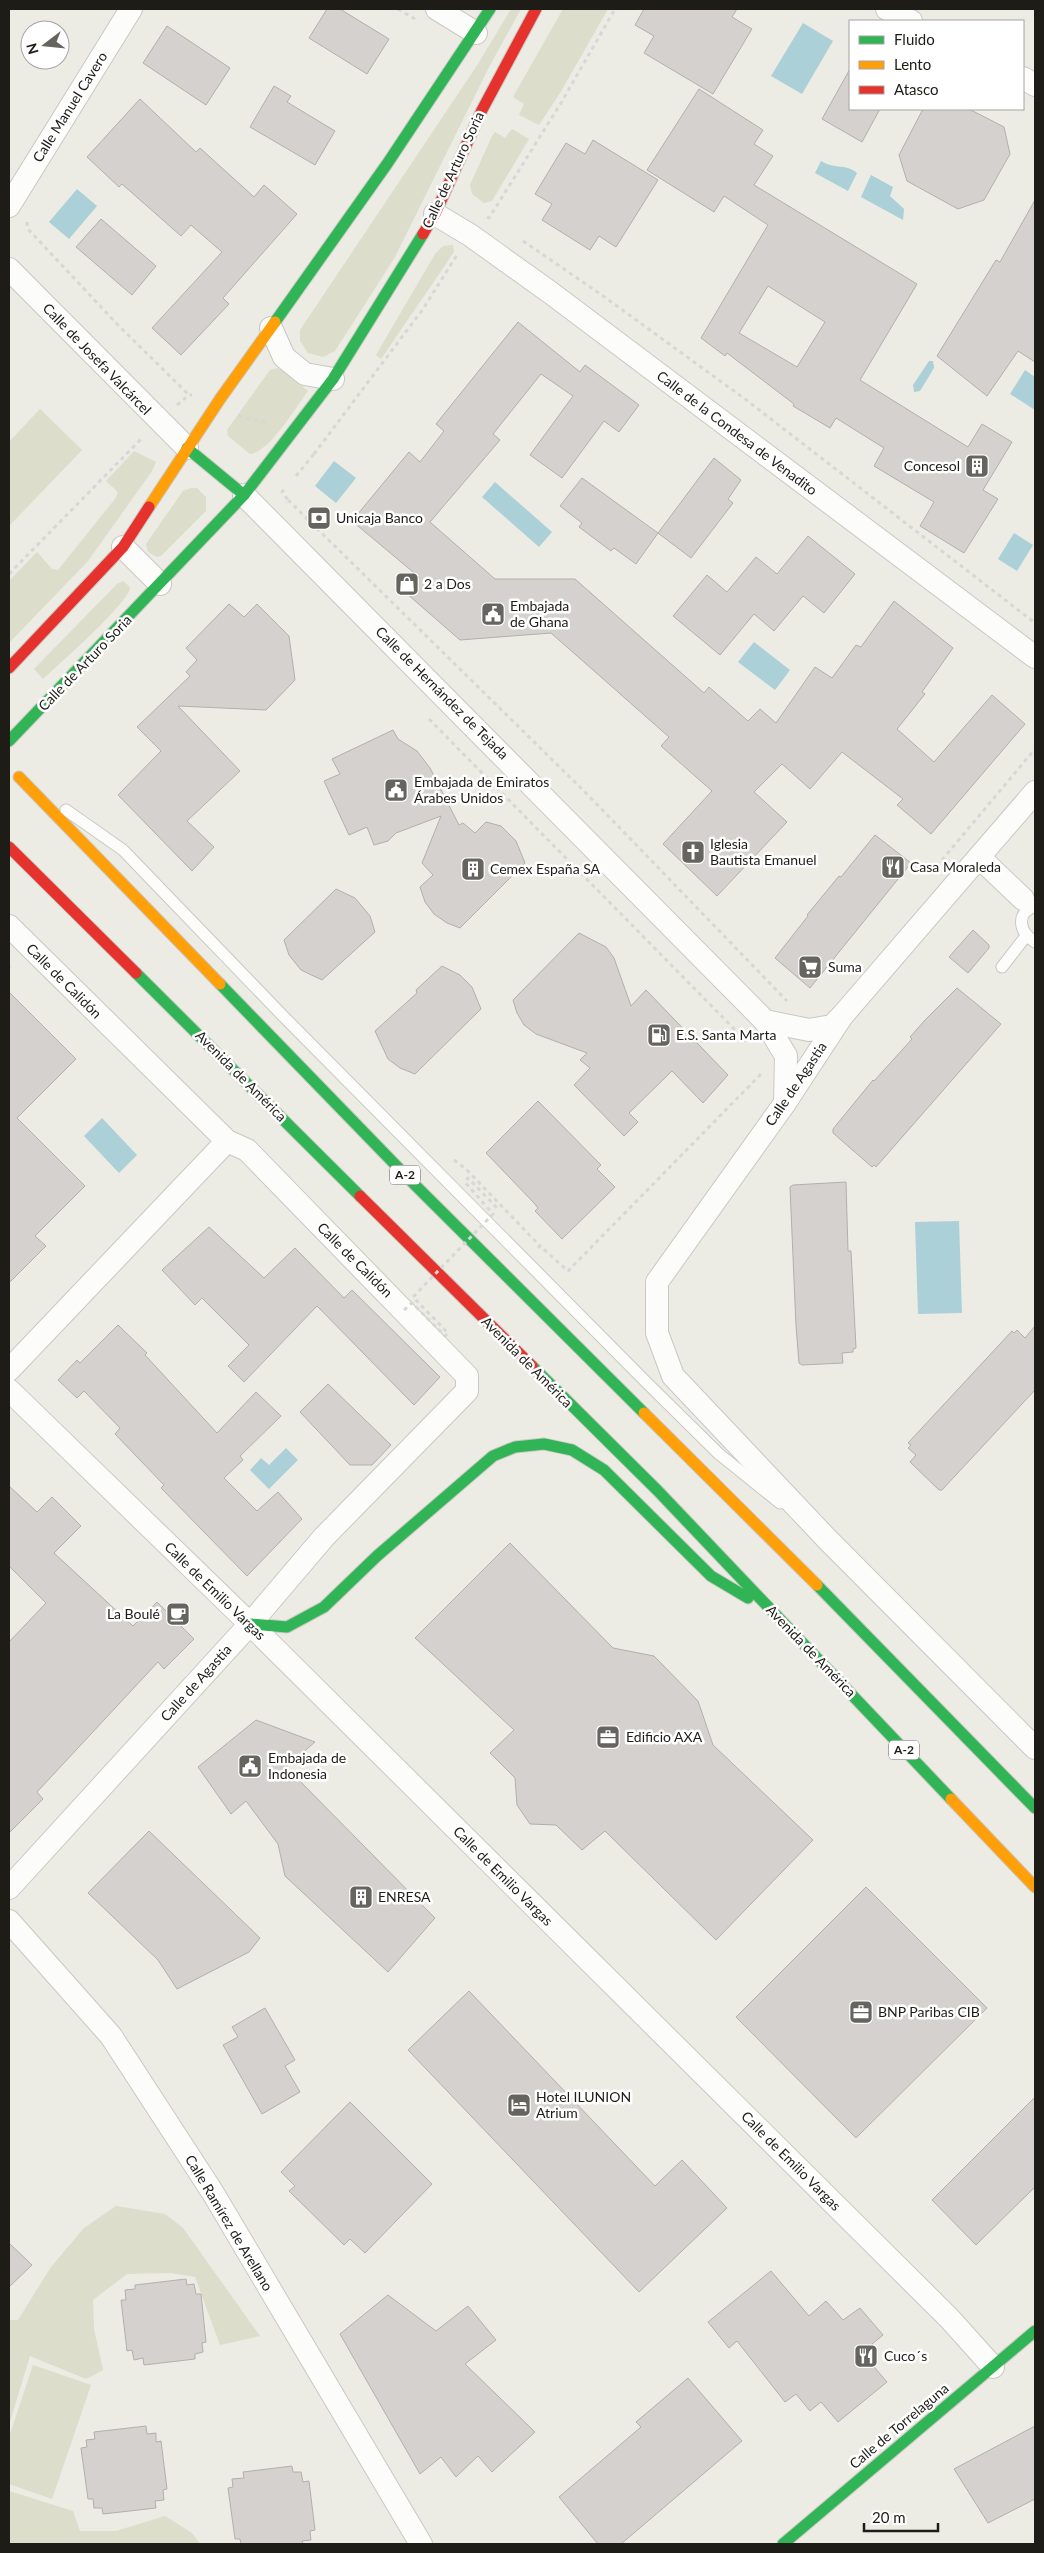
<svg xmlns="http://www.w3.org/2000/svg" width="1044" height="2553" font-family="Lato,sans-serif">
<rect width="100%" height="100%" fill="#ecebe4"/>
<g fill="#dcddca">
<polygon points="511,9 521,9 489,67 395,257 335,351 323,357 308,353 300,341 300,330 478,64"/>
<polygon points="563,9 608,9 560,93 539,125 519,115 524,104 513,97"/>
<polygon points="512,129 529,139 492,201 484,203 472,194 470,185 492,136 495,132 505,138"/>
<polygon points="453,245 454,252 381,359 376,355 435,254 443,246"/>
<path d="M277 368 286 372 308 391C296 407 269 453 250 454L228 436 227 430 270 370Z"/>
<polygon points="40,409 82,450 10,525 9,442"/>
<polygon points="134,451 156,462 152,471 88,561 9,643 9,581 37,552 52,569 58,570 115,499 118,492 106,481"/>
<polygon points="191,488 197,488 206,497 206,511 161,556 157,557 148,552 146,544 183,491"/>
<path d="M123 581 130 587C131 601 57 666 43 679L34 669 117 584Z"/>
<polygon points="116,2206 165,2214 183,2228 260,2336 220,2345 195,2277 171,2273 127,2274 93,2300 94,2329 103,2370 86,2379 30,2356 9,2425 9,2320 18,2320 51,2267 84,2228"/>
<polygon points="33,2365 91,2385 52,2499 9,2484 9,2437"/>
<polygon points="9,2491 73,2511 80,2531 116,2531 165,2516 192,2533 200,2544 9,2544"/>
</g>
<g fill="#abd0d7">
<polygon points="803,23 833,41 802,94 771,76"/>
<path d="M821 161C836 170 845 163 857 173L848 191 815 173Z"/>
<polygon points="871,175 893,187 890,196 904,209 903,220 861,197"/>
<polygon points="77,189 97,206 69,239 49,222"/>
<polygon points="929,361 933,361 934,368 920,391 914,392 913,385"/>
<polygon points="1025,370 1035,377 1035,410 1010,394"/>
<polygon points="334,461 356,478 336,503 315,486"/>
<polygon points="495,482 552,532 539,547 482,497"/>
<polygon points="1014,533 1033,545 1017,571 998,559"/>
<polygon points="754,642 790,670 775,690 738,662"/>
<polygon points="102,1118 137,1155 119,1173 84,1136"/>
<polygon points="959,1221 962,1313 918,1314 915,1222"/>
<polygon points="286,1448 298,1460 269,1489 250,1470 261,1458 269,1465"/>
</g>
<g fill="#d4d1ce" stroke="#b2b0ac" fill-rule="evenodd">
<polygon points="327,9 340,9 389,39 367,74 309,38"/>
<polygon points="644,9 737,9 732,17 752,29 713,94 644,53 654,36 635,25"/>
<polygon points="167,26 230,68 206,105 143,63"/>
<polygon points="850,69 850,109 880,109 862,142 822,119"/>
<polygon points="274,86 291,96 287,102 335,131 315,165 250,127"/>
<path d="M699 89 763 130 754 144 773 156 754 185 917 284 860 380 968 447 982 424 1012 442 983 490 998 499 964 553 920 526 934 502 874 466 884 448 836 418 830 428 793 406 794 404 727 353 725 356 701 338 768 225 724 196 714 212 647 170ZM768 286 825 322 797 367 739 333Z"/>
<polygon points="140,99 196,152 200,148 254,197 264,185 297,214 223,298 229,304 181,355 152,328 222,252 191,225 181,236 122,184 119,187 87,157"/>
<polygon points="923,109 969,109 1004,127 1010,154 984,200 958,209 907,181 899,155"/>
<polygon points="593,140 658,180 616,247 599,236 590,250 542,220 552,204 535,194 566,143 585,154"/>
<polygon points="1035,200 1035,362 1018,351 987,396 937,356 996,260 1000,262"/>
<polygon points="101,219 156,266 132,295 76,247"/>
<polygon points="518,322 580,372 585,365 639,405 619,432 604,421 562,478 530,455 573,396 541,374 493,434 500,440 430,522 495,579 575,579 704,693 709,687 748,721 760,709 776,723 815,667 832,678 856,645 861,647 894,601 953,648 922,692 925,694 897,729 934,762 992,695 1025,724 931,834 897,805 903,799 842,752 810,789 782,764 754,792 787,822 717,896 663,844 712,791 661,746 669,737 551,633 460,640 406,593 419,577 352,521 409,452 420,462 444,431 436,424"/>
<polygon points="714,458 741,480 728,499 733,503 691,558 658,533"/>
<polygon points="582,478 658,533 636,564 614,548 611,551 579,527 582,523 560,506"/>
<polygon points="808,536 855,574 824,613 803,596 774,631 754,614 720,655 673,616 707,575 727,592 756,557 777,574"/>
<polygon points="229,604 244,617 257,604 289,636 295,680 266,710 178,706 240,771 187,821 214,847 192,871 118,795 161,751 137,727 190,676 186,672 197,660 186,648"/>
<polygon points="393,730 398,739 417,751 430,768 459,825 463,823 475,833 486,822 501,826 516,841 525,863 460,928 447,923 434,914 425,902 420,887 433,875 422,863 441,816 396,833 388,841 374,845 367,827 349,835 324,781 340,774 332,759"/>
<polygon points="875,835 911,863 810,988 775,958 808,916 807,915 839,876 841,877"/>
<polygon points="336,889 355,898 370,916 375,932 322,980 301,970 289,955 284,940"/>
<polygon points="973,930 989,945 989,948 968,973 949,957"/>
<polygon points="579,933 606,947 614,958 631,1006 646,990 728,1075 703,1103 672,1071 629,1113 638,1122 624,1136 574,1085 590,1068 580,1060 587,1053 536,1034 524,1025 517,1013 513,1000"/>
<polygon points="442,966 460,975 472,987 481,1009 415,1074 400,1068 388,1059 375,1031 417,993 416,990"/>
<polygon points="957,988 1001,1024 876,1167 874,1165 872,1167 833,1133 833,1129 873,1080 874,1081 912,1039 910,1037 926,1019"/>
<polygon points="9,992 76,1059 17,1118 85,1186 35,1236 46,1246 9,1283"/>
<polygon points="538,1101 601,1165 597,1169 615,1187 562,1239 535,1211 538,1208 534,1203 486,1153"/>
<polygon points="846,1182 848,1251 851,1251 856,1348 853,1349 853,1352 842,1353 843,1363 802,1365 799,1363 796,1326 790,1187 793,1185"/>
<polygon points="209,1227 264,1278 295,1248 344,1298 352,1290 440,1377 414,1405 317,1306 244,1382 228,1366 249,1345 202,1298 195,1305 162,1270"/>
<polygon points="118,1325 147,1353 145,1355 217,1433 256,1392 281,1416 240,1456 243,1460 224,1478 257,1511 278,1492 302,1519 247,1576 161,1488 164,1485 115,1434 120,1428 84,1391 77,1398 58,1380 77,1360 80,1363"/>
<polygon points="1035,1326 1035,1390 942,1490 939,1490 910,1462 916,1455 908,1448 911,1445 908,1443 1012,1331 1014,1333 1017,1330 1025,1338"/>
<polygon points="328,1384 391,1445 372,1465 350,1465 300,1412"/>
<polygon points="9,1486 37,1512 52,1497 81,1526 54,1553 133,1626 157,1602 194,1639 164,1669 158,1662 37,1792 43,1799 9,1833 9,1642 46,1603 9,1566"/>
<polygon points="510,1543 613,1648 654,1656 698,1701 713,1745 813,1840 716,1940 605,1831 582,1850 556,1825 530,1824 517,1805 515,1778 490,1753 514,1730 415,1638"/>
<polygon points="256,1720 315,1742 286,1767 435,1918 388,1972 285,1876 278,1844 246,1801 231,1814 198,1767"/>
<polygon points="149,1831 260,1938 249,1952 177,1989 158,1960 88,1893"/>
<polygon points="866,1887 987,2008 856,2138 736,2017"/>
<polygon points="469,1991 655,2186 682,2160 727,2208 639,2292 408,2050"/>
<polygon points="265,2008 295,2060 285,2066 300,2092 262,2114 223,2045 238,2037 232,2027"/>
<polygon points="1035,2097 1035,2187 976,2245 932,2200"/>
<polygon points="350,2102 432,2184 365,2253 350,2239 344,2245 289,2191 295,2186 281,2172"/>
<polygon points="9,2243 32,2265 9,2287"/>
<polygon points="771,2271 809,2316 826,2301 843,2320 860,2308 883,2335 872,2344 869,2361 887,2382 838,2422 821,2402 810,2411 796,2394 785,2402 737,2341 729,2348 708,2322"/>
<polygon points="186,2279 187,2285 194,2284 196,2294 201,2294 206,2342 202,2343 203,2352 195,2354 195,2359 144,2365 143,2358 134,2360 132,2350 127,2351 121,2300 126,2300 125,2290 135,2289 135,2285"/>
<polygon points="388,2295 436,2331 468,2306 496,2340 465,2364 535,2432 492,2472 478,2456 456,2477 441,2457 420,2474 340,2334"/>
<polygon points="688,2378 742,2441 621,2544 598,2544 559,2497 641,2427 636,2422"/>
<polygon points="146,2426 147,2434 156,2433 156,2442 161,2441 167,2489 163,2490 164,2500 155,2501 156,2508 103,2514 102,2508 94,2508 93,2499 88,2499 81,2448 87,2447 86,2440 95,2439 94,2432"/>
<polygon points="1035,2426 1035,2499 988,2523 954,2469"/>
<polygon points="292,2466 293,2472 301,2472 303,2482 309,2481 315,2530 310,2531 311,2540 302,2541 303,2544 241,2544 240,2539 235,2539 228,2488 233,2487 232,2479 244,2478 243,2472"/>
</g>
<g fill="none" stroke-linecap="round" stroke-linejoin="round">
<g stroke="#c9c8c4" stroke-width="13">
<g id="lane">
<polyline points="66,810 123,850 284,1017 648,1384 719,1454 780,1503"/>
<path d="M1035 906C1015 913 1019 932 1035 942"/>
<polyline points="1002,967 1026,936"/>
</g>
</g>
<g stroke="#c9c8c4" stroke-width="24">
<g id="street">
<polyline points="437,9 476,33"/>
<polyline points="887,9 911,21"/>
<polyline points="1023,78 1035,85"/>
<polyline points="9,206 131,9"/>
<polyline points="435,214 470,235 551,293 1035,657"/>
<polyline points="9,269 187,448"/>
<polyline points="271,328 284,357 305,374 333,379"/>
<polyline points="244,495 765,1021 786,1056 785,1103"/>
<polyline points="123,547 160,584"/>
<polyline points="1035,792 842,1016 785,1103 657,1282 657,1333 673,1376 827,1539 1035,1748"/>
<polyline points="979,857 1023,899"/>
<polyline points="9,926 227,1141 247,1150 467,1376 467,1391 324,1537 250,1624 9,1888"/>
<polyline points="765,1021 809,1030 832,1026 841,1017"/>
<polyline points="9,1370 227,1141"/>
<polyline points="9,1390 250,1624 949,2318 993,2367"/>
<polyline points="9,1921 111,2036 213,2193 421,2544"/>
</g>
</g>
<g stroke="#c9c8c4" stroke-width="13">
<g id="fast">
<polyline points="275,322 387,164 490,9"/>
<polyline points="187,448 244,495"/>
<polyline points="9,741 244,495 333,379 423,234"/>
<polyline points="136,973 360,1196"/>
<polyline points="220,984 415,1185 644,1413"/>
<polyline points="532,1366 658,1491 951,1799"/>
<polyline points="817,1585 1035,1808"/>
<polyline points="250,1624 287,1627 324,1607 377,1556 493,1456 515,1447 544,1444 572,1450 604,1470 711,1576 748,1598"/>
<polyline points="783,2544 1035,2331"/>
</g>
</g>
<g stroke="#c9c8c4" stroke-width="13">
<g id="slow">
<polyline points="149,507 220,399 275,322"/>
<polyline points="19,777 220,984"/>
<polyline points="644,1413 817,1585"/>
<polyline points="951,1799 1035,1887"/>
</g>
</g>
<g stroke="#c9c8c4" stroke-width="13">
<g id="jam">
<polyline points="423,234 435,214 482,110 536,9"/>
<polyline points="9,668 123,547 149,507"/>
<polyline points="9,847 136,973"/>
<polyline points="360,1196 532,1366"/>
</g>
</g>
<g stroke="#d8d7d6" stroke-width="3" stroke-dasharray="4 4" stroke-linecap="butt">
<polyline points="398,9 415,19"/>
<polyline points="487,217 489,218 561,103 615,9"/>
<polyline points="27,222 27,228 117,324 189,395"/>
<polyline points="523,241 599,293 745,399 1035,623"/>
<polyline points="177,405 189,395 192,395"/>
<polyline points="239,415 243,418 269,422"/>
<polyline points="314,454 423,309 457,255"/>
<polyline points="296,476 314,454 312,452"/>
<polyline points="284,490 282,492 288,500 286,503"/>
<polyline points="288,500 586,793 787,1001"/>
<polyline points="9,574 143,437"/>
<polyline points="429,719 749,1044"/>
<polyline points="942,860 1035,749"/>
<polyline points="9,967 10,966"/>
<polyline points="454,1160 466,1169 540,1246"/>
<polyline points="538,1248 540,1246 568,1271 761,1074"/>
</g>
<use href="#lane" stroke="#fcfcfb" stroke-width="11"/>
<use href="#street" stroke="#fcfcfb" stroke-width="22"/>
<use href="#fast" stroke="#30b455" stroke-width="11"/>
<use href="#slow" stroke="#ff9f0a" stroke-width="11"/>
<use href="#jam" stroke="#e5322d" stroke-width="11"/>
<polyline stroke="#d8d7d6" stroke-width="3" stroke-dasharray="4 4" stroke-linecap="butt" points="404,1310 412,1303 445,1336 448,1333 413,1297 493,1214 465,1182 468,1178 499,1210"/>
</g>
<defs>
<g id="building-square" transform="scale(1.25)"><rect x="-9" y="-9" width="18" height="18" rx="4" fill="#65645f" stroke="#fff"/><path d="M-4-6H4V6H1V3H-1V6H-4ZM-2.5-4.3h1.7v1.8h-1.7ZM.8-4.3h1.7v1.8H.8ZM-2.5-1h1.7V.8h-1.7ZM.8-1h1.7V.8H.8Z" fill="#fff"/></g>
<g id="bank-square" transform="scale(1.25)"><rect x="-9" y="-9" width="18" height="18" rx="4" fill="#65645f" stroke="#fff"/><path d="M-6-4H6V4H-6ZM0-2.3a2.3 2.3 0 1 0 0 4.6a2.3 2.3 0 1 0 0-4.6Z" fill="#fff"/></g>
<g id="shop-square" transform="scale(1.25)"><rect x="-9" y="-9" width="18" height="18" rx="4" fill="#65645f" stroke="#fff"/><path d="M-5-2.5h2.3a2.7 3.5 0 0 1 5.4 0H5L5.5 6h-11ZM-1.5-2.5h3a1.5 2.3 0 0 0-3 0Z" fill="#fff"/></g>
<g id="civic-square" transform="scale(1.25)"><rect x="-9" y="-9" width="18" height="18" rx="4" fill="#65645f" stroke="#fff"/><path d="M-.6-6.5H3V-4.5H.6V-3L4-1V1h2V6H-6V1h2V-1L-.6-3ZM-1.2 2.5V6h2.4V2.5Z" fill="#fff"/></g>
<g id="church-square" transform="scale(1.25)"><rect x="-9" y="-9" width="18" height="18" rx="4" fill="#65645f" stroke="#fff"/><path d="M-1.2-6h2.4v3.5h3.3v2.4h-3.3V6h-2.4V-.1h-3.3v-2.4h3.3Z" fill="#fff"/></g>
<g id="restaurant-square" transform="scale(1.25)"><rect x="-9" y="-9" width="18" height="18" rx="4" fill="#65645f" stroke="#fff"/><path d="M-5-6h1v4h1v-4h1v4h1v-4h1v5L-1.5 .5V6h-2V.5L-5-1ZM5-6V6H3V1.5H1.5Q1.5-4 5-6Z" fill="#fff"/></g>
<g id="supermarket-square" transform="scale(1.25)"><rect x="-9" y="-9" width="18" height="18" rx="4" fill="#65645f" stroke="#fff"/><path d="M-6-5.5h2.5l.6 2H6L4.5 2H-2.5L-4.4-4H-6ZM-1.5 3.2a1.3 1.3 0 1 0 .1 0ZM3 3.2a1.3 1.3 0 1 0 .1 0Z" fill="#fff"/></g>
<g id="fuel-square" transform="scale(1.25)"><rect x="-9" y="-9" width="18" height="18" rx="4" fill="#65645f" stroke="#fff"/><path d="M-5.5-6h7V0h2V4h1.3V-2.5L3-4.5l.8-.8L6-3V5H2.5V1h-1V6h-7ZM-4.2-4.7v3.2H.2V-4.7Z" fill="#fff"/></g>
<g id="cafe-square" transform="scale(1.25)"><rect x="-9" y="-9" width="18" height="18" rx="4" fill="#65645f" stroke="#fff"/><path d="M-5.5-4.5H6V0H3Q3 3.5 0 3.5H-2.5Q-5.5 3.5-5.5 0ZM3-3.2v2h1.7v-2ZM-6 4.5H4V6H-6Z" fill="#fff"/></g>
<g id="office-square" transform="scale(1.25)"><rect x="-9" y="-9" width="18" height="18" rx="4" fill="#65645f" stroke="#fff"/><path d="M-6-3h4V-5.5h4V-3h4V5H-6ZM-1-4.5V-3h2v-1.5ZM-6 0V1H6V0Z" fill="#fff"/></g>
<g id="hotel-square" transform="scale(1.25)"><rect x="-9" y="-9" width="18" height="18" rx="4" fill="#65645f" stroke="#fff"/><path d="M-6-4.5h1.5V1H6V5H4.5V3h-9V5H-6ZM-4 0a1.8 1.8 0 1 1 3.6 0ZM.5 0V-2.5h3Q6-2.5 6 0Z" fill="#fff"/></g>
</defs>
<g fill-rule="evenodd">
<use href="#building-square" x="977" y="466"/>
<use href="#bank-square" x="319" y="518"/>
<use href="#shop-square" x="407" y="584"/>
<use href="#civic-square" x="493" y="614"/>
<use href="#civic-square" x="396" y="790"/>
<use href="#church-square" x="693" y="852"/>
<use href="#restaurant-square" x="893" y="867"/>
<use href="#building-square" x="473" y="869"/>
<use href="#supermarket-square" x="810" y="967"/>
<use href="#fuel-square" x="659" y="1035"/>
<use href="#cafe-square" x="178" y="1614"/>
<use href="#office-square" x="608" y="1737"/>
<use href="#civic-square" x="250" y="1766"/>
<use href="#building-square" x="361" y="1897"/>
<use href="#office-square" x="861" y="2012"/>
<use href="#hotel-square" x="519" y="2105"/>
<use href="#restaurant-square" x="866" y="2356"/>
</g>
<g text-anchor="middle" stroke-width="5" stroke-linejoin="round" paint-order="stroke">
<g fill="#fff" stroke="#61605d" stroke-width="1">
<rect x="390" y="1165.5" width="30" height="19" rx="4"/>
<rect x="889" y="1740.5" width="30" height="19" rx="4"/>
</g>
<g font-size="12" font-weight="bold" fill="#1d1c17">
<text x="405" y="1179">A-2</text>
<text x="904" y="1754">A-2</text>
</g>
<g font-size="14" fill="#1d1c17" stroke="#fff">
<text transform="translate(70 107) rotate(-58)" y="5">Calle Manuel Cavero</text>
<text transform="translate(453 170) rotate(-65)" y="5">Calle de Arturo Soria</text>
<text transform="translate(97 359) rotate(46)" y="5">Calle de Josefa Valcárcel</text>
<text transform="translate(737 433) rotate(37)" y="5">Calle de la Condesa de Venadito</text>
<text transform="translate(85 663) rotate(-46)" y="5">Calle de Arturo Soria</text>
<text transform="translate(442 693) rotate(45)" y="5">Calle de Hernández de Tejada</text>
<text transform="translate(64 981) rotate(45)" y="5">Calle de Calidón</text>
<text transform="translate(241 1076) rotate(45)" y="5">Avenida de América</text>
<text transform="translate(796 1084) rotate(-56)" y="5">Calle de Agastia</text>
<text transform="translate(355 1260) rotate(45)" y="5">Calle de Calidón</text>
<text transform="translate(527 1362) rotate(45)" y="5">Avenida de América</text>
<text transform="translate(215 1591) rotate(44)" y="5">Calle de Emilio Vargas</text>
<text transform="translate(811 1651) rotate(46)" y="5">Avenida de América</text>
<text transform="translate(196 1683) rotate(-48)" y="5">Calle de Agastia</text>
<text transform="translate(503 1876) rotate(45)" y="5">Calle de Emilio Vargas</text>
<text transform="translate(791 2161) rotate(45)" y="5">Calle de Emilio Vargas</text>
<text transform="translate(229 2223) rotate(59)" y="5">Calle Ramírez de Arellano</text>
<text transform="translate(899 2426) rotate(-40)" y="5">Calle de Torrelaguna</text>
</g>
<g font-size="14" fill="#1d1c17" stroke="#fff" text-anchor="start">
<text x="960" y="471" text-anchor="end">Concesol</text>
<text x="336" y="523">Unicaja Banco</text>
<text x="424" y="589">2 a Dos</text>
<text x="510" y="611">Embajada<tspan x="510" dy="16">de Ghana</tspan></text>
<text x="414" y="787">Embajada de Emiratos<tspan x="414" dy="16">Árabes Unidos</tspan></text>
<text x="710" y="849">Iglesia<tspan x="710" dy="16">Bautista Emanuel</tspan></text>
<text x="910" y="872">Casa Moraleda</text>
<text x="490" y="874">Cemex España SA</text>
<text x="828" y="972">Suma</text>
<text x="676" y="1040">E.S. Santa Marta</text>
<text x="160" y="1619" text-anchor="end">La Boulé</text>
<text x="626" y="1742">Edificio AXA</text>
<text x="268" y="1763">Embajada de<tspan x="268" dy="16">Indonesia</tspan></text>
<text x="378" y="1902">ENRESA</text>
<text x="878" y="2017">BNP Paribas CIB</text>
<text x="536" y="2102">Hotel ILUNION<tspan x="536" dy="16">Atrium</tspan></text>
<text x="884" y="2361">Cuco´s</text>
</g>
</g>
<rect width="1044" height="2553" fill="none" stroke="#1d1c17" stroke-width="20"/>
<rect x="849" y="20" width="175" height="90" fill="#ffffff" stroke="#a5a4a2"/>
<rect x="859" y="36" width="25" height="8" fill="#30b455" stroke="#a5a4a2"/>
<text x="894" y="45" font-size="15" fill="#1d1c17">Fluido</text>
<rect x="859" y="61" width="25" height="8" fill="#ff9f0a" stroke="#a5a4a2"/>
<text x="894" y="70" font-size="15" fill="#1d1c17">Lento</text>
<rect x="859" y="86" width="25" height="8" fill="#e5322d" stroke="#a5a4a2"/>
<text x="894" y="95" font-size="15" fill="#1d1c17">Atasco</text>
<g transform="translate(45 45) rotate(254)"><circle r="24" fill="#ffffff" stroke="#a5a4a2"/>
<path d="M0-4L9 19L0 12L-9 19Z" fill="#65645f"/>
<text y="-8" font-size="14" font-weight="bold" text-anchor="middle" fill="#1d1c17">N</text>
</g>
<path d="M864 2523v8h74v-8" fill="none" stroke="#1d1c17" stroke-width="2.5"/>
<text x="872" y="2523" font-size="15" fill="#1d1c17" stroke="#ffffff" stroke-width="4" paint-order="stroke">20 m</text>
</svg>
